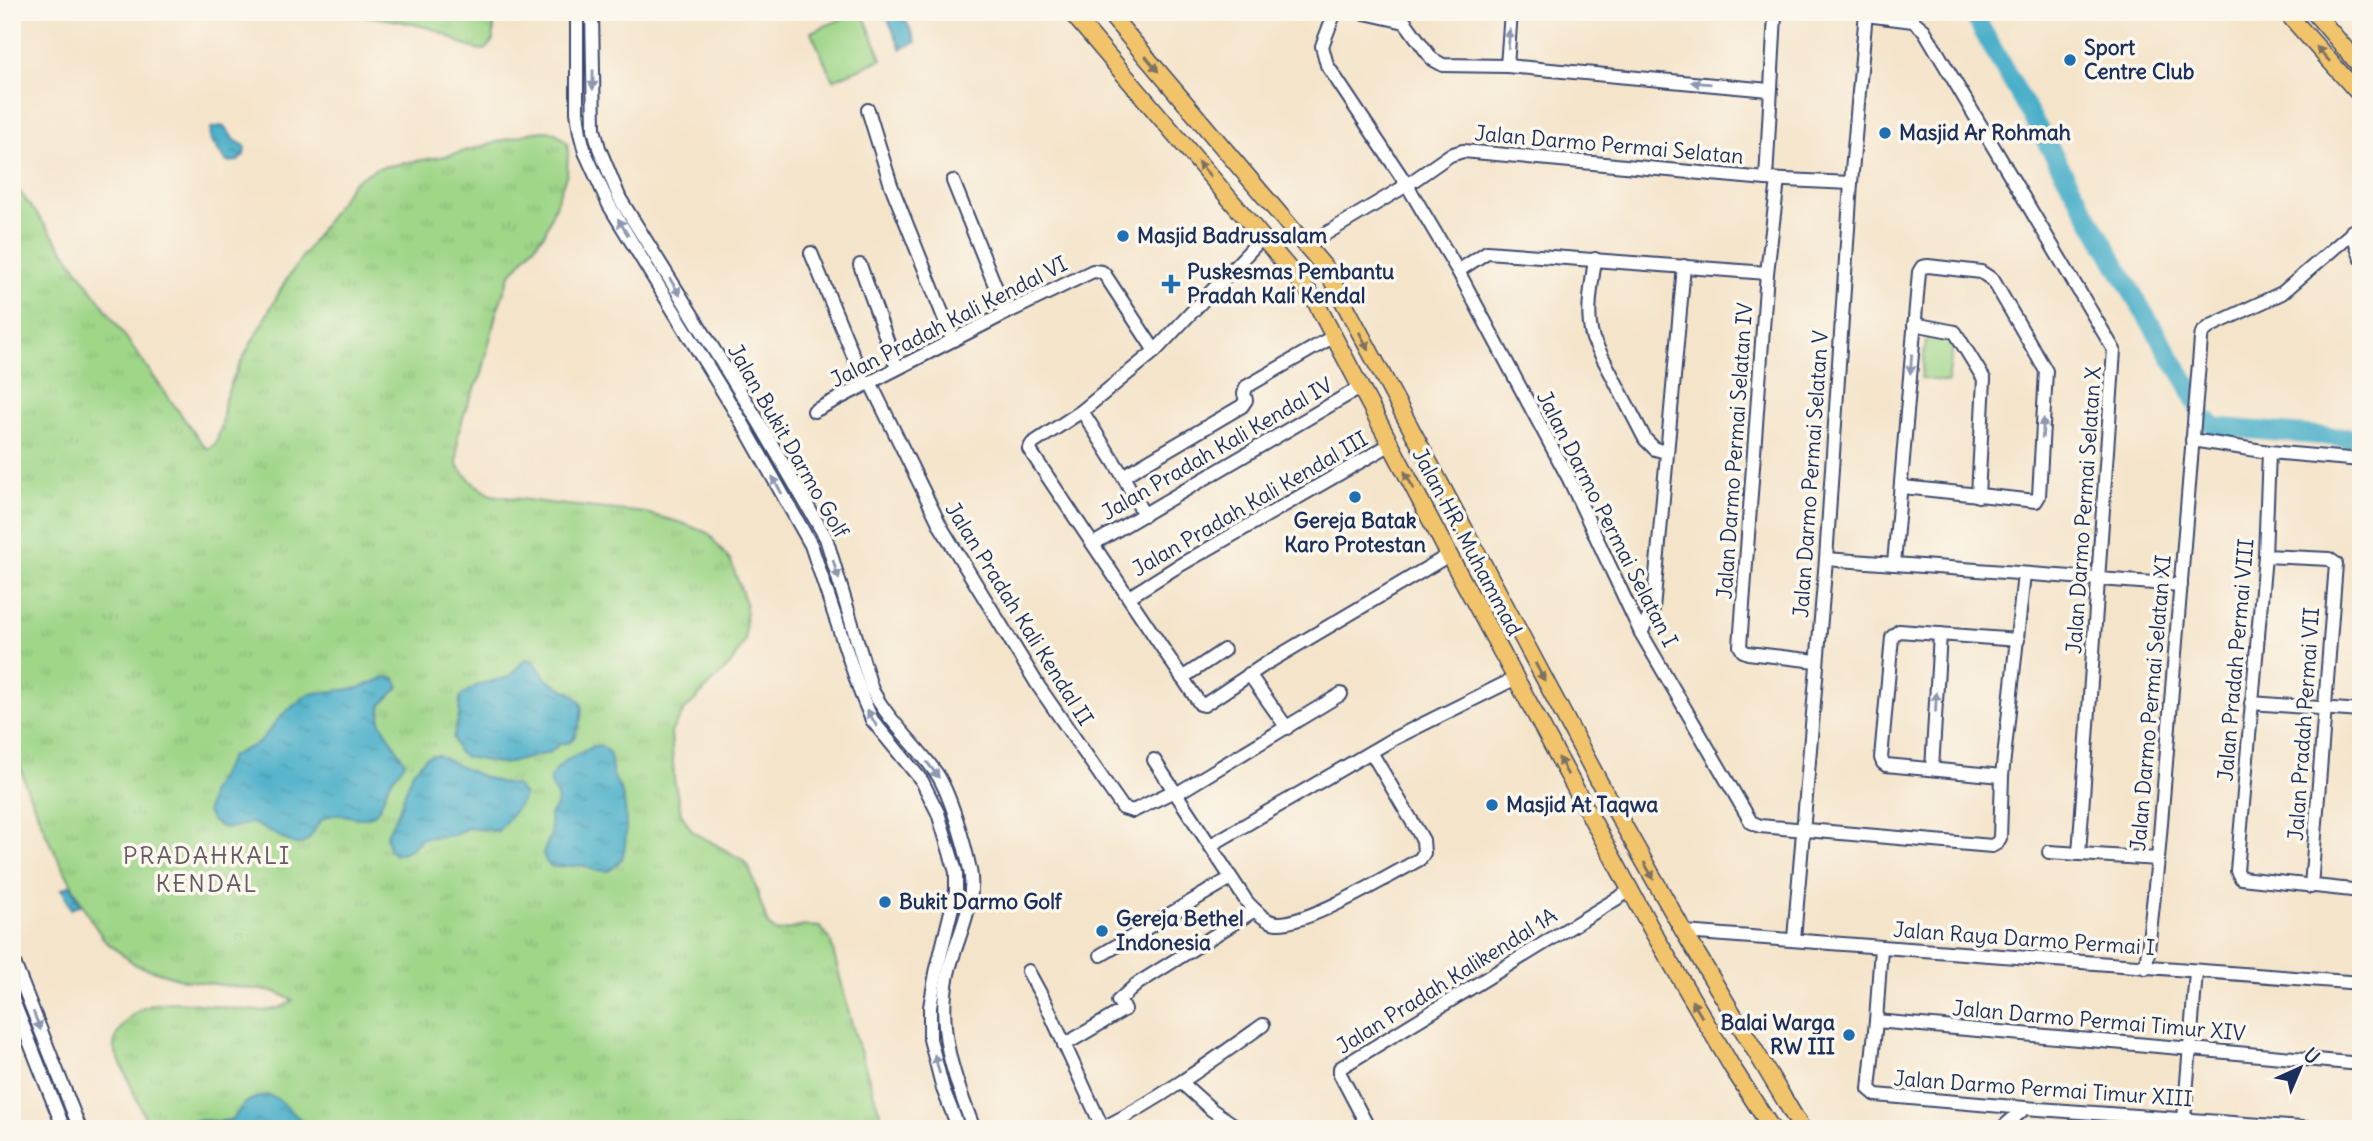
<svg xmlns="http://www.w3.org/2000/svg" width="2373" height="1141" font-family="Delius,sans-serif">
<defs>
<pattern id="grass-tufts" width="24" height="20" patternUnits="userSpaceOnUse" patternTransform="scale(1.75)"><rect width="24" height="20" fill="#9fd688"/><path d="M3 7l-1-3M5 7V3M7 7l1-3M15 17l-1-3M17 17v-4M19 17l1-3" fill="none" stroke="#88b878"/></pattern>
<pattern id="water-ripples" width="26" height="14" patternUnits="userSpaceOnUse" patternTransform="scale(1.75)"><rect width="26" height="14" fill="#49afc9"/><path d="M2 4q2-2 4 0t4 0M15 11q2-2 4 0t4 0" fill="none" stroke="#3c8fa6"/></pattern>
</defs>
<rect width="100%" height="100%" fill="#fbf7ec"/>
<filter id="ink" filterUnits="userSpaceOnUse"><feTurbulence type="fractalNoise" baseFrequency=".0143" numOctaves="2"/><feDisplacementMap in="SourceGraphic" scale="14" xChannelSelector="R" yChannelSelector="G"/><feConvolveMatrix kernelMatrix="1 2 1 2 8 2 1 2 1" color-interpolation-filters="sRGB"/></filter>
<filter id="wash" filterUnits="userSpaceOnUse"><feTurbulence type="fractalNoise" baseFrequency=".00686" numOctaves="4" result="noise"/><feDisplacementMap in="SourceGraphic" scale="28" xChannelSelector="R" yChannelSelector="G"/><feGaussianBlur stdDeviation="1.57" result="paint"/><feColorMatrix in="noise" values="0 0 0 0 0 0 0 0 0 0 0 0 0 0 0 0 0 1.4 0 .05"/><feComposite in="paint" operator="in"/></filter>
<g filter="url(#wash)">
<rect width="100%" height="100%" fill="#f4e4ca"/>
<g fill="url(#grass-tufts)" stroke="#5d8273" stroke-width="2">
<path d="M321 12H495L493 40 485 50C467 51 452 36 435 30 399 18 358 16 321 12Z"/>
<path d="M546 131 556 133 567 143 568 153 567 173 545 233 510 275 496 314 482 374 467 405 458 435 457 465 472 482 491 495 557 504 646 513 682 523 708 533 731 562 746 604 745 641 731 664 683 712 671 732 674 779 681 813 692 831 741 859 749 867 768 925 777 932 805 926 820 927 830 939 854 1032 885 1129H150L114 1048C114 1038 118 1031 124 1024 164 972 256 1034 293 1000L276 992 184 980 136 965 105 941 89 917 50 843 25 784 12 733V182C80 267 139 360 205 447L209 449 216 443 222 424 225 399 234 376 249 347 285 282 353 182 377 168 451 155 533 132Z"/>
</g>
<g fill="#9fd688" stroke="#5d8273" stroke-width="2">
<polygon points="858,12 862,12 882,59 833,80 811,32"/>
<polygon points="1927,332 1954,336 1948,382 1921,378"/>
</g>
<g fill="url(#water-ripples)" stroke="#326f94" stroke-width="2">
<polygon points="885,12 902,12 916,42 901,49"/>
<polygon points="221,126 227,129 233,139 245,146 244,155 238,161 227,162 210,139 211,128"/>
<polygon points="525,659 534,661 547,680 570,692 579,700 582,705 581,718 575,736 570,742 560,744 549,753 504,764 466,757 458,752 453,738 459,716 460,698 463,694 480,684 509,677"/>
<path d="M387 677 395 678 399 687 381 705 380 721 405 762C401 770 394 776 389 784 381 799 382 819 360 818 349 817 339 812 327 817 320 819 317 826 313 833 302 852 291 843 277 835 269 831 261 827 252 823L229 828 221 827 211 820 207 812 210 793 231 756 259 743 281 716 308 694 359 688Z"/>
<path d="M594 746C615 745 609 763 613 774 615 781 620 787 622 794 627 808 628 847 621 860 618 865 613 868 608 871L594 870 583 865 552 867 547 863 543 854 551 834 550 814C565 798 554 797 550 780 558 760 577 755 594 746Z"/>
<path d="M432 755H438C455 765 497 785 516 785L524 795 522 801 498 831 467 828 454 835 423 838 409 850 395 855 390 851 386 836 399 810 412 773 426 757Z"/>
<polygon points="71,885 80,905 71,909 62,889"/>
<path d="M268 1095 278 1099 302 1121 321 1129H178C197 1111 216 1127 232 1119 237 1117 238 1110 242 1106 249 1099 259 1097 268 1095Z"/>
</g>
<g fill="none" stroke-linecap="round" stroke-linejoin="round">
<polyline stroke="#49afc9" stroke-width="19" points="1972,12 2141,308 2188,385 2201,415 2216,427 2361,439"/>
</g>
</g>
<g filter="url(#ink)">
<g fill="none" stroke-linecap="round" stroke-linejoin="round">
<g stroke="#3c4a6e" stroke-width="16">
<g id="minor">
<polyline points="577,12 577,112 580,133 585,152 609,205 744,426 811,545 861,694 872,720 922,781 938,813 956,872 956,891 936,973 930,1007 930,1039 943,1089 959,1129"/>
<path d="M592 12 594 129 599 148 620 199 757 419 826 538 872 690C889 722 913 741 934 770 949 788 965 846 970 870 977 904 955 941 948 974 936 1029 954 1078 974 1129"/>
<polyline points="1335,12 1322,46 1327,65 1407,185 1458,271 1569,479 1641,633 1751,822 1760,826 1992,846 1997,843 2000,838 2002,776 2024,574"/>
<polyline points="1360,12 1405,22 1432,59 1443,65 1507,66 1769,90"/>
<polyline points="1866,15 1913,21 1924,30 2114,350 2079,854"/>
<polyline points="1507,66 1511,12"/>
<polyline points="868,110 891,185 953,340"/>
<polyline points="1766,179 1775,15 1773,12"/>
<polyline points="1778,180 1767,273 1740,646 1743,651 1748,653 1816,661"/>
<polyline points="953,181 1006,313"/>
<polyline points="2352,231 2361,258"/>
<polyline points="1263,237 1155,351 1082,411 1032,444 1029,449 1200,704 1204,705 1267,663 1449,555"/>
<polyline points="1307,245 1407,185 1450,155 1463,151 1766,179 1851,183"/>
<polyline points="811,253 865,384"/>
<path d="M1595 259C1592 284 1585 315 1593 339L1645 439 1655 449 1666 452"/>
<polyline points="860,265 897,368"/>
<polyline points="1458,271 1487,252 1767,273"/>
<polyline points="1914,324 1955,332 1984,379 1978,496"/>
<polyline points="870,382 941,527 1039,687 1123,808 1133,811 1174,791"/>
<polyline points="814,411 1006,313 1093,271 1102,272 1105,275 1155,351"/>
<polyline points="1082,411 1123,476 1144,515"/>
<polyline points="2192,440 2269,452 2361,460"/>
<polyline points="2269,452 2265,556 2237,871 2241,878 2361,891"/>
<polyline points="1123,476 1242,406 1246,400 1244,394 1246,387 1334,336"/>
<polyline points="1093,544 1361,387"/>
<polyline points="2265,556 2329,559 2336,564 2311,887"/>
<polyline points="1826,559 2181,585"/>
<polyline points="1894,564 1919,272 1922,267 1928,266 1981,272 1993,280 2046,371 2039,496 2036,501 1903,487"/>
<polyline points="1129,597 1175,568 1391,444"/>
<polyline points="1641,633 1653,609 1684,266"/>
<polyline points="1249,674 1287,728"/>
<polyline points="1182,678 1224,650"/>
<polyline points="2251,703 2361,711"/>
<path d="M1154 760 1247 902C1255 910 1265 922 1277 923 1307 925 1391 875 1420 859L1424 853 1423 840 1371 752"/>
<polyline points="1932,769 1940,634"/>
<polyline points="2002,776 1886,765 1883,763 1881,758 1892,637 1899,631 2018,640"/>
<polyline points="1176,794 1341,694"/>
<polyline points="1211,845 1393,739 1516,678"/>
<polyline points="2049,852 2158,859"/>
<polyline points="1684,932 2361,983"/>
<polyline points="1794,939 1826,559 1851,183 1866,12"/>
<polyline points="1881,948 1876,1021 1869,1089 1876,1095 2025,1108 2316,1129"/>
<polyline points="1101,955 1231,878"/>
<polyline points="12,958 80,1129"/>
<polyline points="2146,968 2158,859 2201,339 2202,333 2211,326 2282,293 2361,225"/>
<polyline points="1028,971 1046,1004 1103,1129"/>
<polyline points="12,998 64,1129"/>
<polyline points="1876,1021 2361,1064"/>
<polyline points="1064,1045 1125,1009 1118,1001 1137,984 1255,910"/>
<polyline points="1182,1083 1212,1110 1240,1129"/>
<path d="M1103 1128C1160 1099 1211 1062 1263 1025"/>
<polyline points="1369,1129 1340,1074 1340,1068 1631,890"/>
<polyline points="2001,1129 2025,1108"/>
<polyline points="2186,1129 2184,1119 2196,972"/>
</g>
</g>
<g stroke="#3c4a6e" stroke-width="19">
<g id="major">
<polyline points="1071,12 1313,297 1449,555 1653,932 1732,1067 1772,1129"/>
<polyline points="1108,12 1326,269 1602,787 1684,932 1802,1129"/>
<polyline points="2286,12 2361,96"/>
<polyline points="2314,12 2361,67"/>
</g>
</g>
<use href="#minor" stroke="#fff" stroke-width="12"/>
<use href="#major" stroke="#f1c36a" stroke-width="16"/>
</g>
<defs><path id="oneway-solid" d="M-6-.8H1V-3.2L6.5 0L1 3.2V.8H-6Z" transform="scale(1.75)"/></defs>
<g fill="#8d97ae">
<use href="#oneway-solid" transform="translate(1509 39) rotate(-86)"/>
<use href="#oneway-solid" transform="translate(593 80) rotate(90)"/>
<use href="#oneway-solid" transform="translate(1701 83) rotate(-175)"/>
<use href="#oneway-solid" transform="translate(623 227) rotate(-121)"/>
<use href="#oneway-solid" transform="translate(675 287) rotate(58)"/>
<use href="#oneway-solid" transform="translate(1911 364) rotate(94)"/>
<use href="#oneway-solid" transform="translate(2043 428) rotate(-86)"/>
<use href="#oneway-solid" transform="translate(777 485) rotate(-119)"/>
<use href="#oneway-solid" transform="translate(836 570) rotate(73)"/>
<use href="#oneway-solid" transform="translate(1936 702) rotate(-87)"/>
<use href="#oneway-solid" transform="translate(872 718) rotate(-119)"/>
<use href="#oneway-solid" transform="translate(933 770) rotate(53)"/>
<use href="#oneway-solid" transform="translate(37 1021) rotate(68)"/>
<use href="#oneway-solid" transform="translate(937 1064) rotate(-105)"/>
</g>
<g fill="#7b7263">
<use href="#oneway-solid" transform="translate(2323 54) rotate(-132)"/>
<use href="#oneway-solid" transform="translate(1152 64) rotate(50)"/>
<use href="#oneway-solid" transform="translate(1204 169) rotate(-131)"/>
<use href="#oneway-solid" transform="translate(1364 341) rotate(62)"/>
<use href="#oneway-solid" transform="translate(1409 480) rotate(-118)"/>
<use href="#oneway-solid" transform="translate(1540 672) rotate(62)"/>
<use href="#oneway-solid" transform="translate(1563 766) rotate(-118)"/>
<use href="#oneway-solid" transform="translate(1649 871) rotate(61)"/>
<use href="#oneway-solid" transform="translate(1697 1009) rotate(-121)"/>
</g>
</g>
<g fill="#1f6fb2" stroke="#fbf7ec" stroke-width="2.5">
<circle cx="2070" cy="60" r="7"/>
<circle cx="1885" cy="133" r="7"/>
<circle cx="1123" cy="236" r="7"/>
<path d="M1167.5 273.5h7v7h7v7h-7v7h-7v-7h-7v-7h7z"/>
<circle cx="1355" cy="497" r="7"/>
<circle cx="1492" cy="805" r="7"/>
<circle cx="885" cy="902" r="7"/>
<circle cx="1102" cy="931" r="7"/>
<circle cx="1849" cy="1035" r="7"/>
</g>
<g text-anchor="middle" stroke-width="7" stroke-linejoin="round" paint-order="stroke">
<g font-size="21" font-weight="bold" fill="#1b2f5e" stroke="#fbf7ec" text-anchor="start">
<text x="2084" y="55">Sport<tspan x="2084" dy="24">Centre Club</tspan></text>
<text x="1899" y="140">Masjid Ar Rohmah</text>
<text x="1137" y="243">Masjid Badrussalam</text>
<text x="1187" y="279">Puskesmas Pembantu<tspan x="1187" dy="24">Pradah Kali Kendal</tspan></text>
<text x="1355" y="528" text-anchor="middle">Gereja Batak<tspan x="1355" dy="24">Karo Protestan</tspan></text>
<text x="1506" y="812">Masjid At Taqwa</text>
<text x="899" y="909">Bukit Darmo Golf</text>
<text x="1116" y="926">Gereja Bethel<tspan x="1116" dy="24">Indonesia</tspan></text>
<text x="1835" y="1030" text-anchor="end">Balai Warga<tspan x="1835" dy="24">RW III</tspan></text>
</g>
<g font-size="21" fill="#1b2f5e" stroke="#fbf7ec">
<text transform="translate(1609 145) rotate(5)" y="7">Jalan Darmo Permai Selatan</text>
<text transform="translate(949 322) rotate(-27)" y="7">Jalan Pradah Kali Kendal VI</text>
<text transform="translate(788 441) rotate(60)" y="7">Jalan Bukit Darmo Golf</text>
<text transform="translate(1217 449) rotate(-30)" y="7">Jalan Pradah Kali Kendal IV</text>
<text transform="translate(1735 451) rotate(-86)" y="7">Jalan Darmo Permai Selatan IV</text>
<text transform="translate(1811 474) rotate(-86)" y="7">Jalan Darmo Permai Selatan V</text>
<text transform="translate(1250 504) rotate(-30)" y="7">Jalan Pradah Kali Kendal III</text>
<text transform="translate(2084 510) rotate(-86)" y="7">Jalan Darmo Permai Selatan X</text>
<text transform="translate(1607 519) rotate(63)" y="7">Jalan Darmo Permai Selatan I</text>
<text transform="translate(1467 542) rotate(62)" y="7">Jalan HR. Muhammad</text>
<text transform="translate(1019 614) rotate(58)" y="7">Jalan Pradah Kali Kendal II</text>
<text transform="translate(2236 660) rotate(-85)" y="7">Jalan Pradah Permai VIII</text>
<text transform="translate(2151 703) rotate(-85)" y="7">Jalan Darmo Permai Selatan XI</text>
<text transform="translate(2304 724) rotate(-86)" y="7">Jalan Pradah Permai VII</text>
<text transform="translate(2024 939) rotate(4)" y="7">Jalan Raya Darmo Permai I</text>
<text transform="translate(1447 981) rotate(-32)" y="7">Jalan Pradah Kalikendal 1A</text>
<text transform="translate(2099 1021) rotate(5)" y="7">Jalan Darmo Permai Timur XIV</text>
<text transform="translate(2043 1089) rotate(4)" y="7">Jalan Darmo Permai Timur XIII</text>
</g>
<g font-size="24" letter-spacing="2" fill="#655a65" stroke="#fbf7ec">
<text x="207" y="864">PRADAHKALI<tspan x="207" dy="28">KENDAL</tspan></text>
</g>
</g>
<rect width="2373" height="1141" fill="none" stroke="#fbf7ec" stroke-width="42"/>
<g transform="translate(2300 1068) rotate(44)" stroke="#fbf7ec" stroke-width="5" paint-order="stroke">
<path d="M0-5L12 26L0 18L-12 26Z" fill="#1b2f5e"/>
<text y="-10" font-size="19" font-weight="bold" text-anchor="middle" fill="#1b2f5e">U</text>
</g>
</svg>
